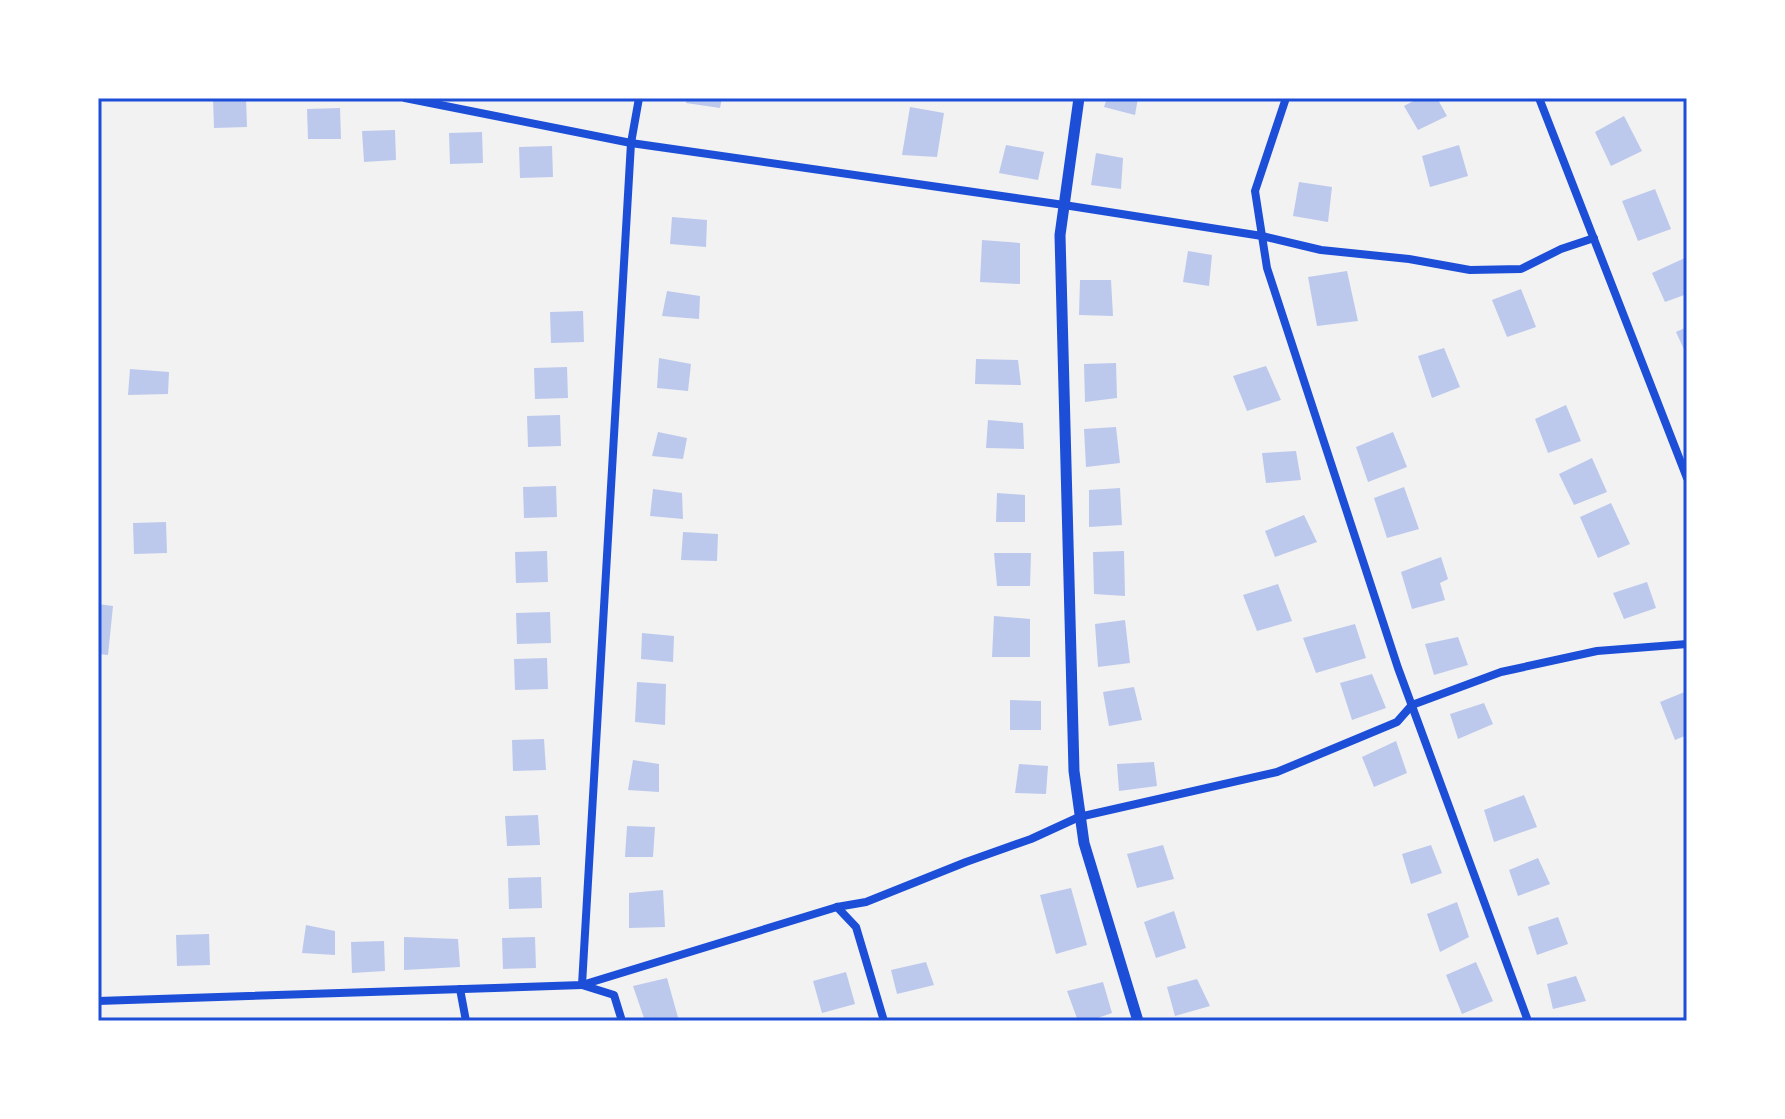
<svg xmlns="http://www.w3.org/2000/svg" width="1785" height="1119" font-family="'Source Sans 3',sans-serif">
<rect width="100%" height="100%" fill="#f2f2f2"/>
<g fill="#bdc9ec">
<polygon points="213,98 246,98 247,127 214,128"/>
<polygon points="687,98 722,98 720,108 686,103"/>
<polygon points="1107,98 1138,98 1135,115 1104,107"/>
<polygon points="1419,98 1437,98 1447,116 1418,130 1404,106"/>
<polygon points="910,107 944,113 937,157 902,155"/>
<polygon points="340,108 341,139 308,139 307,109"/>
<polygon points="1624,116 1642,151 1611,166 1595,132"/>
<polygon points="395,130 396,160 364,162 362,131"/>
<polygon points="482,132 483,163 450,164 449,133"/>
<polygon points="1006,145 1044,152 1038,180 999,173"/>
<polygon points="1459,145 1468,176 1430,187 1422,156"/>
<polygon points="552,146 553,177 520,178 519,147"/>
<polygon points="1096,153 1123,158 1121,189 1091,185"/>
<polygon points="1299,182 1332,187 1328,222 1293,216"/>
<polygon points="1655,189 1671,229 1638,241 1622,201"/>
<polygon points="672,217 707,220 706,247 670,244"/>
<polygon points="982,240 1020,243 1020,284 980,282"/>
<polygon points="1188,251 1212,255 1209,286 1183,282"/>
<polygon points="1687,257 1687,294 1665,302 1652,273"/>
<polygon points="1347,271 1358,321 1317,326 1308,277"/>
<polygon points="1080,280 1111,280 1113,316 1079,315"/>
<polygon points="1521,289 1536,327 1507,337 1492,300"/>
<polygon points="667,291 700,296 699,319 662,316"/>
<polygon points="583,311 584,342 551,343 550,312"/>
<polygon points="1687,327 1687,356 1676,332"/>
<polygon points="1444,348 1460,387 1432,398 1418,356"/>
<polygon points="659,358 691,364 688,391 657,388"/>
<polygon points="976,359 1018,360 1021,385 975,384"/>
<polygon points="1116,363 1117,398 1085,402 1084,364"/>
<polygon points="1266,366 1281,400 1247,411 1233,376"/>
<polygon points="567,367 568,398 535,399 534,368"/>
<polygon points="130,369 169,372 168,394 128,395"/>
<polygon points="1566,405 1581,441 1548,453 1535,419"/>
<polygon points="560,415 561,446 528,447 527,416"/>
<polygon points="988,420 1023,423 1024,449 986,448"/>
<polygon points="1116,427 1120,463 1086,467 1084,429"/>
<polygon points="658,432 687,438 683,459 652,456"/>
<polygon points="1393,432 1407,467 1368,482 1356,447"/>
<polygon points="1296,451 1301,480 1266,483 1262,453"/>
<polygon points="1592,458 1607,492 1574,505 1559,474"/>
<polygon points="556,486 557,517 524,518 523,487"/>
<polygon points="1404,487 1419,529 1387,538 1374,498"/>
<polygon points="1120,488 1122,525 1089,527 1089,490"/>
<polygon points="653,489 682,493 683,519 650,516"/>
<polygon points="997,493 1025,495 1025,522 996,522"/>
<polygon points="1611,503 1630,544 1598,558 1580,517"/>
<polygon points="1304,515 1317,542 1275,557 1265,531"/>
<polygon points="166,522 167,553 134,554 133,523"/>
<polygon points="683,532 718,534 717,561 681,560"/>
<polygon points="547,551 548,582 516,583 515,552"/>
<polygon points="1124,551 1125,596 1094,594 1093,552"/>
<polygon points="994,553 1031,553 1030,586 997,586"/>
<polygon points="1441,557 1448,579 1440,583 1445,600 1412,609 1401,572"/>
<polygon points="1647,582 1656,608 1624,619 1613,593"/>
<polygon points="1278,584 1292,621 1257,631 1243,595"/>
<polygon points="98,604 113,606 108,655 98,654"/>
<polygon points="550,612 551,643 517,644 516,613"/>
<polygon points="994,616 1030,619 1030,657 992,657"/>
<polygon points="1125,620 1130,663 1098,667 1095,624"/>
<polygon points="1355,624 1366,658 1316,673 1303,638"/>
<polygon points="642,633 674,636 673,662 641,659"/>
<polygon points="1458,637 1468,665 1434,675 1425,644"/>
<polygon points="547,658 548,689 515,690 514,659"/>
<polygon points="1372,674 1386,708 1352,720 1340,683"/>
<polygon points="637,682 666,684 665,725 635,722"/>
<polygon points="1134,687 1142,720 1109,726 1103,692"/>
<polygon points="1687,691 1687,735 1675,740 1660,702"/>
<polygon points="1010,700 1041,701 1041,730 1010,730"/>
<polygon points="1484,703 1493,724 1458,739 1450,714"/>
<polygon points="544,739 546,770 513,771 512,740"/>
<polygon points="1396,741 1407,773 1374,787 1362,757"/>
<polygon points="633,760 659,764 659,792 628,790"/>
<polygon points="1154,762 1157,786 1119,791 1117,764"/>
<polygon points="1019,764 1048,766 1046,794 1015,793"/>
<polygon points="1524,795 1537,827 1494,842 1484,810"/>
<polygon points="538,815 540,845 507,846 505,816"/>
<polygon points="627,826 655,827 653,857 625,857"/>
<polygon points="1163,845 1174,879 1137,888 1127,854"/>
<polygon points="1431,845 1442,873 1411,884 1402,854"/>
<polygon points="1538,858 1550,884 1518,896 1509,870"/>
<polygon points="541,877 542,908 509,909 508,878"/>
<polygon points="1071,888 1087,945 1056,954 1040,895"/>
<polygon points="663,890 665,927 629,928 629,893"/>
<polygon points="1457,902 1469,937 1440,952 1427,914"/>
<polygon points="1174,911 1186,948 1156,958 1144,922"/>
<polygon points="1558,917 1568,944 1537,955 1528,927"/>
<polygon points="306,925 335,931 335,955 302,953"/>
<polygon points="209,934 210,965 177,966 176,935"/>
<polygon points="404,937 458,939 460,967 404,970"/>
<polygon points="535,937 536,968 503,969 502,938"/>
<polygon points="384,941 385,971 352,973 351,942"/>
<polygon points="926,962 934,985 897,994 891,970"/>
<polygon points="1476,962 1493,1001 1462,1014 1446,975"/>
<polygon points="846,972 855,1004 822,1013 813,981"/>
<polygon points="1576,976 1586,1001 1553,1009 1547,984"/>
<polygon points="667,978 679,1021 645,1021 633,986"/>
<polygon points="1197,979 1210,1006 1175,1016 1167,987"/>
<polygon points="1103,982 1112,1013 1089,1021 1078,1021 1067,991"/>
</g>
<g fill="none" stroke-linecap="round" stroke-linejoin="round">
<g stroke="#1d4ed8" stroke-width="8">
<polyline points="405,98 631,143 1064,205 1262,236 1321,250 1409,259 1470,270 1521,269 1561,249 1594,238"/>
<polyline points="1286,98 1255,191 1267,268 1398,668 1528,1021"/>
<polyline points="1539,98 1687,478"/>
<polyline points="837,907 856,927 884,1021"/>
<polyline points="460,989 466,1021"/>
<polyline points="98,1001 582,985 837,907 866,902 966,862 1031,839 1079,817 1277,772 1397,722 1412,705 1501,672 1597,651 1687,644"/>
<polyline points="622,1021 614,995 582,985 631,143 639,98"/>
</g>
<polyline stroke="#1d4ed8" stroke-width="11" points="1079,98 1060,235 1074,771 1084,843 1138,1021"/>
</g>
<rect width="1785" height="1119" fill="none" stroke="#ffffff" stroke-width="200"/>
<rect x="100" y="100" width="1585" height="919" fill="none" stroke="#1d4ed8" stroke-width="3"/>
</svg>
